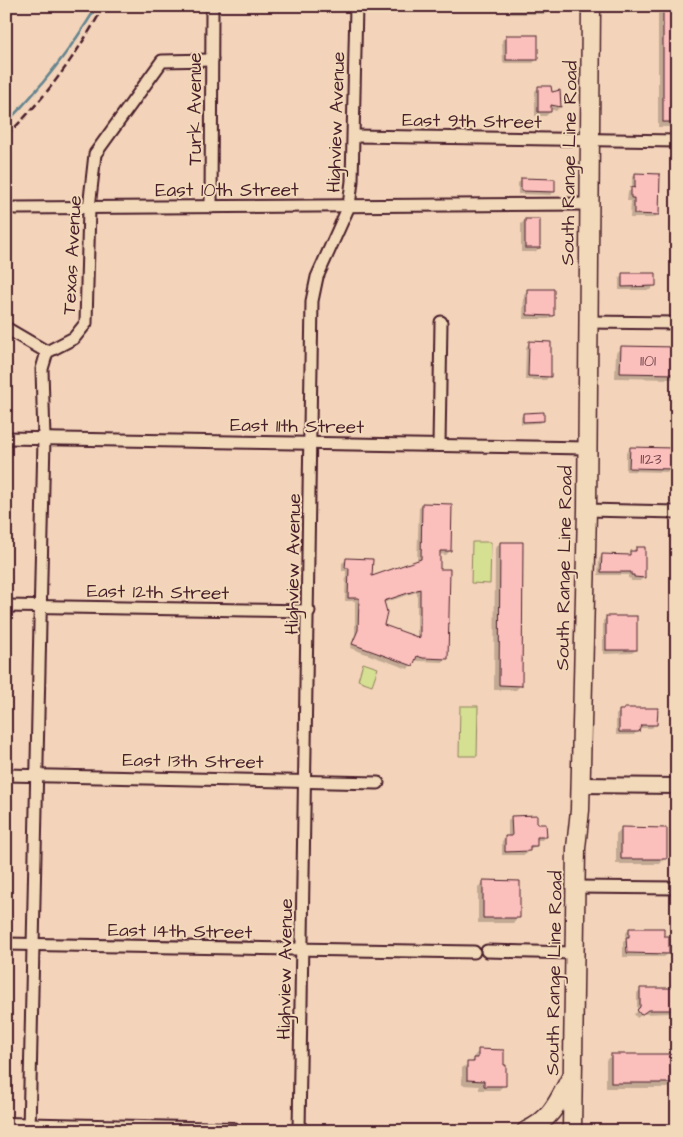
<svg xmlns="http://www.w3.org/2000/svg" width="683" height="1137" font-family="'Architects Daughter',sans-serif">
<rect width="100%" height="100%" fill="#f3d4ba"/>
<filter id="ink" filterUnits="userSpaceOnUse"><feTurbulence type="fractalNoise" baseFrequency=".02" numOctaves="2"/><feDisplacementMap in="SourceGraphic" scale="10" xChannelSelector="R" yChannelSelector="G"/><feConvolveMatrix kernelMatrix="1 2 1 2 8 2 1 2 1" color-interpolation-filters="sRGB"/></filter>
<g filter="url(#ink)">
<g fill="#d5e093" stroke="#90805f">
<polygon points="472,542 491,542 490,584 471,583"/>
<polygon points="363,663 378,668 372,685 358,680"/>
<polygon points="460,706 478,706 477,756 459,756"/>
</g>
<g fill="#0003" fill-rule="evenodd">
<polygon points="511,6 549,6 549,10 546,14 510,14"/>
<rect x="658" y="6" width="19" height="121"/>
<polygon points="506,37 537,59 533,63 503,63 502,40"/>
<polygon points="539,87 550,94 559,92 560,107 556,111 550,109 550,112 546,116 535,116 535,91"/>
<polygon points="636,174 657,215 654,218 630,218 631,201 627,201 628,192 632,189 632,178"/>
<polygon points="522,180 554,191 550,195 518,194 518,183"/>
<polygon points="525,220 539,248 535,252 521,252 521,224"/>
<polygon points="622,275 654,286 650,290 619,290 619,279"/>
<polygon points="528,290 553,315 549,319 523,319 524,294"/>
<polygon points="529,343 549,376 546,380 525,380 526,347"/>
<polygon points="621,347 677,348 677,379 615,378 616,353"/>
<polygon points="523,414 543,421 540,423 521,424 521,417"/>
<polygon points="630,449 671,468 667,472 626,471 626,453"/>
<path d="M423 504 450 551 446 555 439 554 446 658 443 662 419 661 414 660 408 669 350 648 355 634V601H345L346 571H342V563L346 560 371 578 417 562 419 508ZM417 592V638L383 626V603Z"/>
<polygon points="500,543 521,685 516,690 494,690 495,548"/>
<polygon points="636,548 644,577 640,581 631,581 631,579 628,578 628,575 598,575 599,559 602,555 627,556"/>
<polygon points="607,617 636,650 632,653 603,654 603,621"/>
<polygon points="620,711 655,724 652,728 640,728 634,735 616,735 616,715"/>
<polygon points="512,817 545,836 542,840 536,840 536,846 532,849 529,849 525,855 502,855 502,841 506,837 508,837 508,821"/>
<polygon points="621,829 665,858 660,864 616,864 616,834"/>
<polygon points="483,882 518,918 513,923 478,923 478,887"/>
<polygon points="629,929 663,937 668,954 664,957 623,957 623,942 626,940 626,933"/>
<polygon points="641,989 676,1010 672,1013 643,1014 637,1018 634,1014 637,1012 637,993"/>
<polygon points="479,1051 504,1085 499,1090 479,1090 479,1086 462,1085 462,1068 474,1060 474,1056"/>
<polygon points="612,1055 674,1082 668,1088 606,1088 606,1060"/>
</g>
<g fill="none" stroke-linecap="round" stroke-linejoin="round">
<path stroke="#65848f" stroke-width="2.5" d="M6 123C41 88 71 49 97 6"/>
</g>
<g fill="#fbbfbc" stroke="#4a1f2b" fill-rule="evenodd">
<rect x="663" y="6" width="14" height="116"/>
<rect x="506" y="35" width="32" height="25"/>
<polygon points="538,86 551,86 552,92 560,90 561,107 551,105 551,112 538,112"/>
<polygon points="635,173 660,174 659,215 634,214 634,198 631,198 631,187 635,188"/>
<polygon points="521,178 555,179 555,192 521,191"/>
<rect x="525" y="219" width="15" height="29"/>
<polygon points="622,273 656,273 656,286 622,287"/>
<polygon points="527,289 554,289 554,316 527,315"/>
<polygon points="529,341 551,342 551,377 528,376"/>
<polygon points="621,346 677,347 677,374 620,373"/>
<polygon points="544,412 544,421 523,422 523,413"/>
<polygon points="630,447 673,448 672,469 629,468"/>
<path d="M422 503 452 504 451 551H440V569H450L448 659 423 658 417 656 413 666 352 644 358 630 359 598H348L349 568H345L346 558 373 559 372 576 421 559ZM420 589V638L384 625 387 612 384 601Z"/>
<polygon points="500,542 523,542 522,686 499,685"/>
<polygon points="636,547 645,547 645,578 634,577 634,575 631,575 631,572 601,572 602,554 630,555 630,551 636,551"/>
<rect x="606" y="616" width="31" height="34"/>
<polygon points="624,708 658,708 657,725 641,725 639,732 619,732 619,710 624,710"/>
<polygon points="537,815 537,824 546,824 547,837 537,837 537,846 530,846 530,851 505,852 505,836 512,836 511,816"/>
<polygon points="621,827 667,828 667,859 621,859"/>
<polygon points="483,880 520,881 520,918 483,918"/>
<polygon points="629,928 664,928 664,936 669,936 669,954 627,953 626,937 629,937"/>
<polygon points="640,988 677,988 677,1010 648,1010 641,1015 637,1010 640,1007"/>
<polygon points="478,1049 504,1050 504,1065 506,1065 506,1086 484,1086 484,1081 467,1080 467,1062 474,1062 474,1058 478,1058"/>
<rect x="611" y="1054" width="64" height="29"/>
</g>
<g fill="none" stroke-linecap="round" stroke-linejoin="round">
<g stroke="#4a1f2b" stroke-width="15">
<g id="minor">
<polyline points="354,136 677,141"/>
<polyline points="211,207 212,11"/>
<polyline points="15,208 589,204"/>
<polyline points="587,322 677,323"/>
<polyline points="6,328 47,352"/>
<polyline points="6,438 587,448"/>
<polyline points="439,445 441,322"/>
<polyline points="587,510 677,512"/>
<polyline points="6,606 309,611"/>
<polyline points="6,775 378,783"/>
<polyline points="576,887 677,888"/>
<polyline points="6,944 474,952"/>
<polyline points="487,951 574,953"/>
<polyline points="29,1131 44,438 42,369 47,352 74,338 86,323 89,208 95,154 162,61 212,60"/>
<polyline points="299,1131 312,301 317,277 349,206 352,181 356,6"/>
</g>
</g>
<g stroke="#4a1f2b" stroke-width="18">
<polyline id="tertiary" points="580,785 677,786"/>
</g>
<g stroke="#4a1f2b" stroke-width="20">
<polyline id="secondary" points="6,1126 233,1131"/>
</g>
<g stroke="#4a1f2b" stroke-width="21">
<g id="primary">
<path d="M526 1131C551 1120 558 1102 570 1079"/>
<polyline points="572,1131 576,848 580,810 587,510 591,6"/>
</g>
</g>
<use href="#minor" stroke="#f1d9b9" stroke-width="11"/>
<use href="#tertiary" stroke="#f1d9b9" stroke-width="14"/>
<use href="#secondary" stroke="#f1d9b9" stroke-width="16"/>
<use href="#primary" stroke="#f1d9b9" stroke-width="18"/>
<path stroke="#4a1f2b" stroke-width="2.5" stroke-dasharray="8 4" stroke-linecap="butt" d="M6 136C46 98 77 54 104 6"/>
</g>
</g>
<g text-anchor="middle" stroke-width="4" stroke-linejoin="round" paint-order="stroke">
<g font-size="16" fill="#76474f">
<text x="648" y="366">1101</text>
<text x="651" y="464">1123</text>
</g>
<g font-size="19" fill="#4a1f2b" stroke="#f1d9b9">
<text transform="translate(194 109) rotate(-90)" y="7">Turk Avenue</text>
<text transform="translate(472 120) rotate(1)" y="7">East 9th Street</text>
<text transform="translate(335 122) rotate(-88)" y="7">Highview Avenue</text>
<text transform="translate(568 163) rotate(-89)" y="7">South Range Line Road</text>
<text x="227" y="196">East 10th Street</text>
<text transform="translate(71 255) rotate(-87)" y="7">Texas Avenue</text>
<text transform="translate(297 425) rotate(1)" y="7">East 11th Street</text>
<text transform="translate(292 564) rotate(-89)" y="7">Highview Avenue</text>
<text transform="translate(563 568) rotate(-89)" y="7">South Range Line Road</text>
<text transform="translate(158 591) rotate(1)" y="7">East 12th Street</text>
<text transform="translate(193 760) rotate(1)" y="7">East 13th Street</text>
<text transform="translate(180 930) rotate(1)" y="7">East 14th Street</text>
<text transform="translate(284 969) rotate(-89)" y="7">Highview Avenue</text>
<text transform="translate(553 973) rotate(-89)" y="7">South Range Line Road</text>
</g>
</g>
<rect width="683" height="1137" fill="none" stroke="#f1d9b9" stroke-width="25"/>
<rect x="12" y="12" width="658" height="1112" fill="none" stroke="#4a1f2b" stroke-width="2" filter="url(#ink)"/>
</svg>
